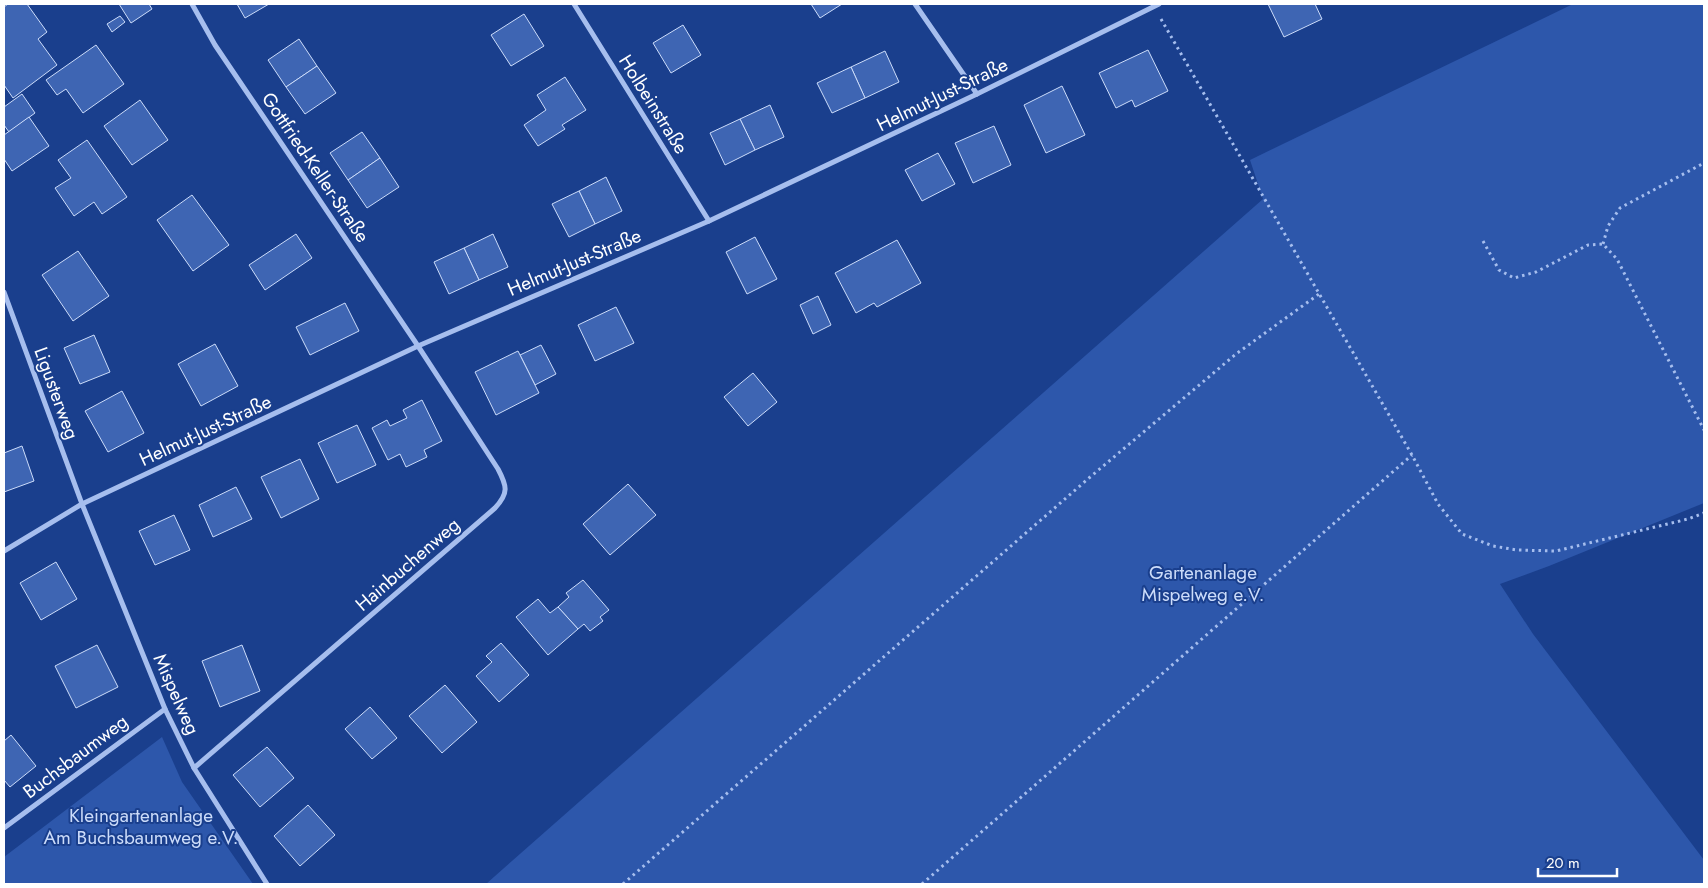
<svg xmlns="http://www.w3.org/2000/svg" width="1708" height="888" font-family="Jost,sans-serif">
<rect width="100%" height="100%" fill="#1a3f8d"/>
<g fill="#2d57ab">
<polygon points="1573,4 1704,4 1704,503 1549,566 1500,584 1533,634 1704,860 1704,884 486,884 1263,199 1250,160"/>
<polygon points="162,737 182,782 253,884 4,884 4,857"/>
</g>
<g fill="#3e65b3" stroke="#ccdcfa">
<polygon points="8,4 27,4 47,32 38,39 57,65 13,98 4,85 4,7"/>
<polygon points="119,4 149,4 152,9 131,23"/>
<polygon points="237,4 269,4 245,18"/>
<polygon points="811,4 842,4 820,18"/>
<polygon points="1268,4 1315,4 1322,19 1284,37"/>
<polygon points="524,14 544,46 511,66 491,35"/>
<polygon points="120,16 125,22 112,32 107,24"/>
<polygon points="683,25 701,55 671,73 653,43"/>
<polygon points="299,39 317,66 286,87 268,60"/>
<polygon points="96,45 124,84 83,113 66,89 57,95 46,80"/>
<polygon points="1148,50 1168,91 1135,107 1132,100 1116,108 1099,73"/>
<polygon points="885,51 899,82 865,98 851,67"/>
<polygon points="317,66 336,93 305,114 286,87"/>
<polygon points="851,67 865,98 832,113 817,83"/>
<polygon points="565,77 586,110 562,125 565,129 538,146 524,125 546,110 537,95"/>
<polygon points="1062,86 1085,135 1046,153 1024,105"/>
<polygon points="22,94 35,113 9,132 4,125 4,107"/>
<polygon points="140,100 168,140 132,165 104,126"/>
<polygon points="770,105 784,137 755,150 740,119"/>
<polygon points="29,117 49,146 12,171 4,159 4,135"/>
<polygon points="740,119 755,150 725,165 710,133"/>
<polygon points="994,126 1011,165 973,183 955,143"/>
<polygon points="362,132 380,158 348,180 330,153"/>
<polygon points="87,140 127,197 102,214 94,202 74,216 55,188 71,178 58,160"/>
<polygon points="938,153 955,184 922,201 905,170"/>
<polygon points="380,158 399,187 367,208 348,180"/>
<polygon points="606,177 622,211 595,224 579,191"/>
<polygon points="579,191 595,224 569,237 552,204"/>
<polygon points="192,195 229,245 193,271 157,220"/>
<polygon points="296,234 312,258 265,290 249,265"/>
<polygon points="493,234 508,267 479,280 464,248"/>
<polygon points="755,237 777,279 747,294 726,252"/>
<polygon points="897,240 921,283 877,307 874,303 856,313 835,273"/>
<polygon points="464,248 479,280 449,294 434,262"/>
<polygon points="78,251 109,296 73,321 42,275"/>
<polygon points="818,296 831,325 813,334 800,305"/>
<polygon points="345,303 359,331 310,355 296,327"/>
<polygon points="616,307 634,343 595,361 578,325"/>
<polygon points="94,335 110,372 80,384 64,348"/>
<polygon points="215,344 238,386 201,406 178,364"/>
<polygon points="541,345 556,374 535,385 520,355"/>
<polygon points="518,351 539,393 496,415 475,372"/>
<polygon points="753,373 777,402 748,426 724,397"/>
<polygon points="122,391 144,433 108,452 85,411"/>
<polygon points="422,400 442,441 424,450 427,457 406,467 400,454 388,460 372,428 387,420 390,426 407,418 403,410"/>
<polygon points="357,425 376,465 337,483 318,443"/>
<polygon points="22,446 34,481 4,492 4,453"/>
<polygon points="300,459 319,499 281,518 261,477"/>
<polygon points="628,484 656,515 610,555 583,524"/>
<polygon points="236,487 252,519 213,537 199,505"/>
<polygon points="174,515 190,550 155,565 139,531"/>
<polygon points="56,562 77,599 41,620 20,583"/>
<polygon points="583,580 609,610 600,617 603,621 590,631 584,624 578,629 558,607 569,597 566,593"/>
<polygon points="538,599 550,613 558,607 578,629 548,655 516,617"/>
<polygon points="501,643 529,675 499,702 476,676 492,662 486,656"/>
<polygon points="97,645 118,687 76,708 55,666"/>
<polygon points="242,645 260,691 220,707 202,661"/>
<polygon points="445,685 477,722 442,753 409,716"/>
<polygon points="370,707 397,738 372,759 345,729"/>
<polygon points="11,735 36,766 10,787 4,780 4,741"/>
<polygon points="267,747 294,778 260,807 233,775"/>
<polygon points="308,805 335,835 300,866 274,836"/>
</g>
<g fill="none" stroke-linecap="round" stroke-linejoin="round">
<g stroke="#a6beee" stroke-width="3" stroke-dasharray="2.5 4" stroke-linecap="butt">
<polyline points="1161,19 1412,455 1438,504 1462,534 1493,546 1517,550 1556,551 1688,519 1704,513"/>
<polyline points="1483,241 1499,270 1514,278 1536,272 1588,245 1603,244 1617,259 1704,430"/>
<polyline points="1603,244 1608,226 1620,208 1704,163"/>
<polyline points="623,884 1089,478 1236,354 1319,294"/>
<polyline points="922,884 1412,455"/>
</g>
<g stroke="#a6beee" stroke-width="5">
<path d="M192 4 215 45 418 346 498 469C507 486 509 493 495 508L194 768"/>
<polyline points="574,4 709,221"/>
<polyline points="915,4 977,94"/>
<polyline points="4,292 82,504 165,709 194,768 267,884"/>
<polyline points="4,551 82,504 418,346 709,221 977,94 1159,4"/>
<polyline points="4,828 165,709"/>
</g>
</g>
<g text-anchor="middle" stroke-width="4" stroke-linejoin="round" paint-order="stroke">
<g font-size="19" fill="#fff" stroke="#1a3f8d">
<text transform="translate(942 94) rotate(-26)" y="7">Helmut-Just-Straße</text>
<text transform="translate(654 104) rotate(58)" y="7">Holbeinstraße</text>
<text transform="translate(316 167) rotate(56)" y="7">Gottfried-Keller-Straße</text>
<text transform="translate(574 262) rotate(-23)" y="7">Helmut-Just-Straße</text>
<text transform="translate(57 393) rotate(70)" y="7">Ligusterweg</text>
<text transform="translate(205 430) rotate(-25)" y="7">Helmut-Just-Straße</text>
<text transform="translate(407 564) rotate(-41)" y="7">Hainbuchenweg</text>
<text transform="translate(177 694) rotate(66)" y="7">Mispelweg</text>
<text transform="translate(75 756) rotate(-37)" y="7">Buchsbaumweg</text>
</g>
<g font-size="19" fill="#ccdcfa" stroke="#1a3f8d">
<text x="1203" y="579">Gartenanlage<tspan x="1203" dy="22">Mispelweg e.V.</tspan></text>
<text x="141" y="822">Kleingartenanlage<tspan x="141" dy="22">Am Buchsbaumweg e.V.</tspan></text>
</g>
</g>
<rect width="1708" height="888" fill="none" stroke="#ffffff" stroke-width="10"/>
<path d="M1538 868v8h79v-8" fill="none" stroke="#ffffff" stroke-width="2.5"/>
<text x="1546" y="868" font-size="15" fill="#ffffff" stroke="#1a3f8d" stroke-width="4" paint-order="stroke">20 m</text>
</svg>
